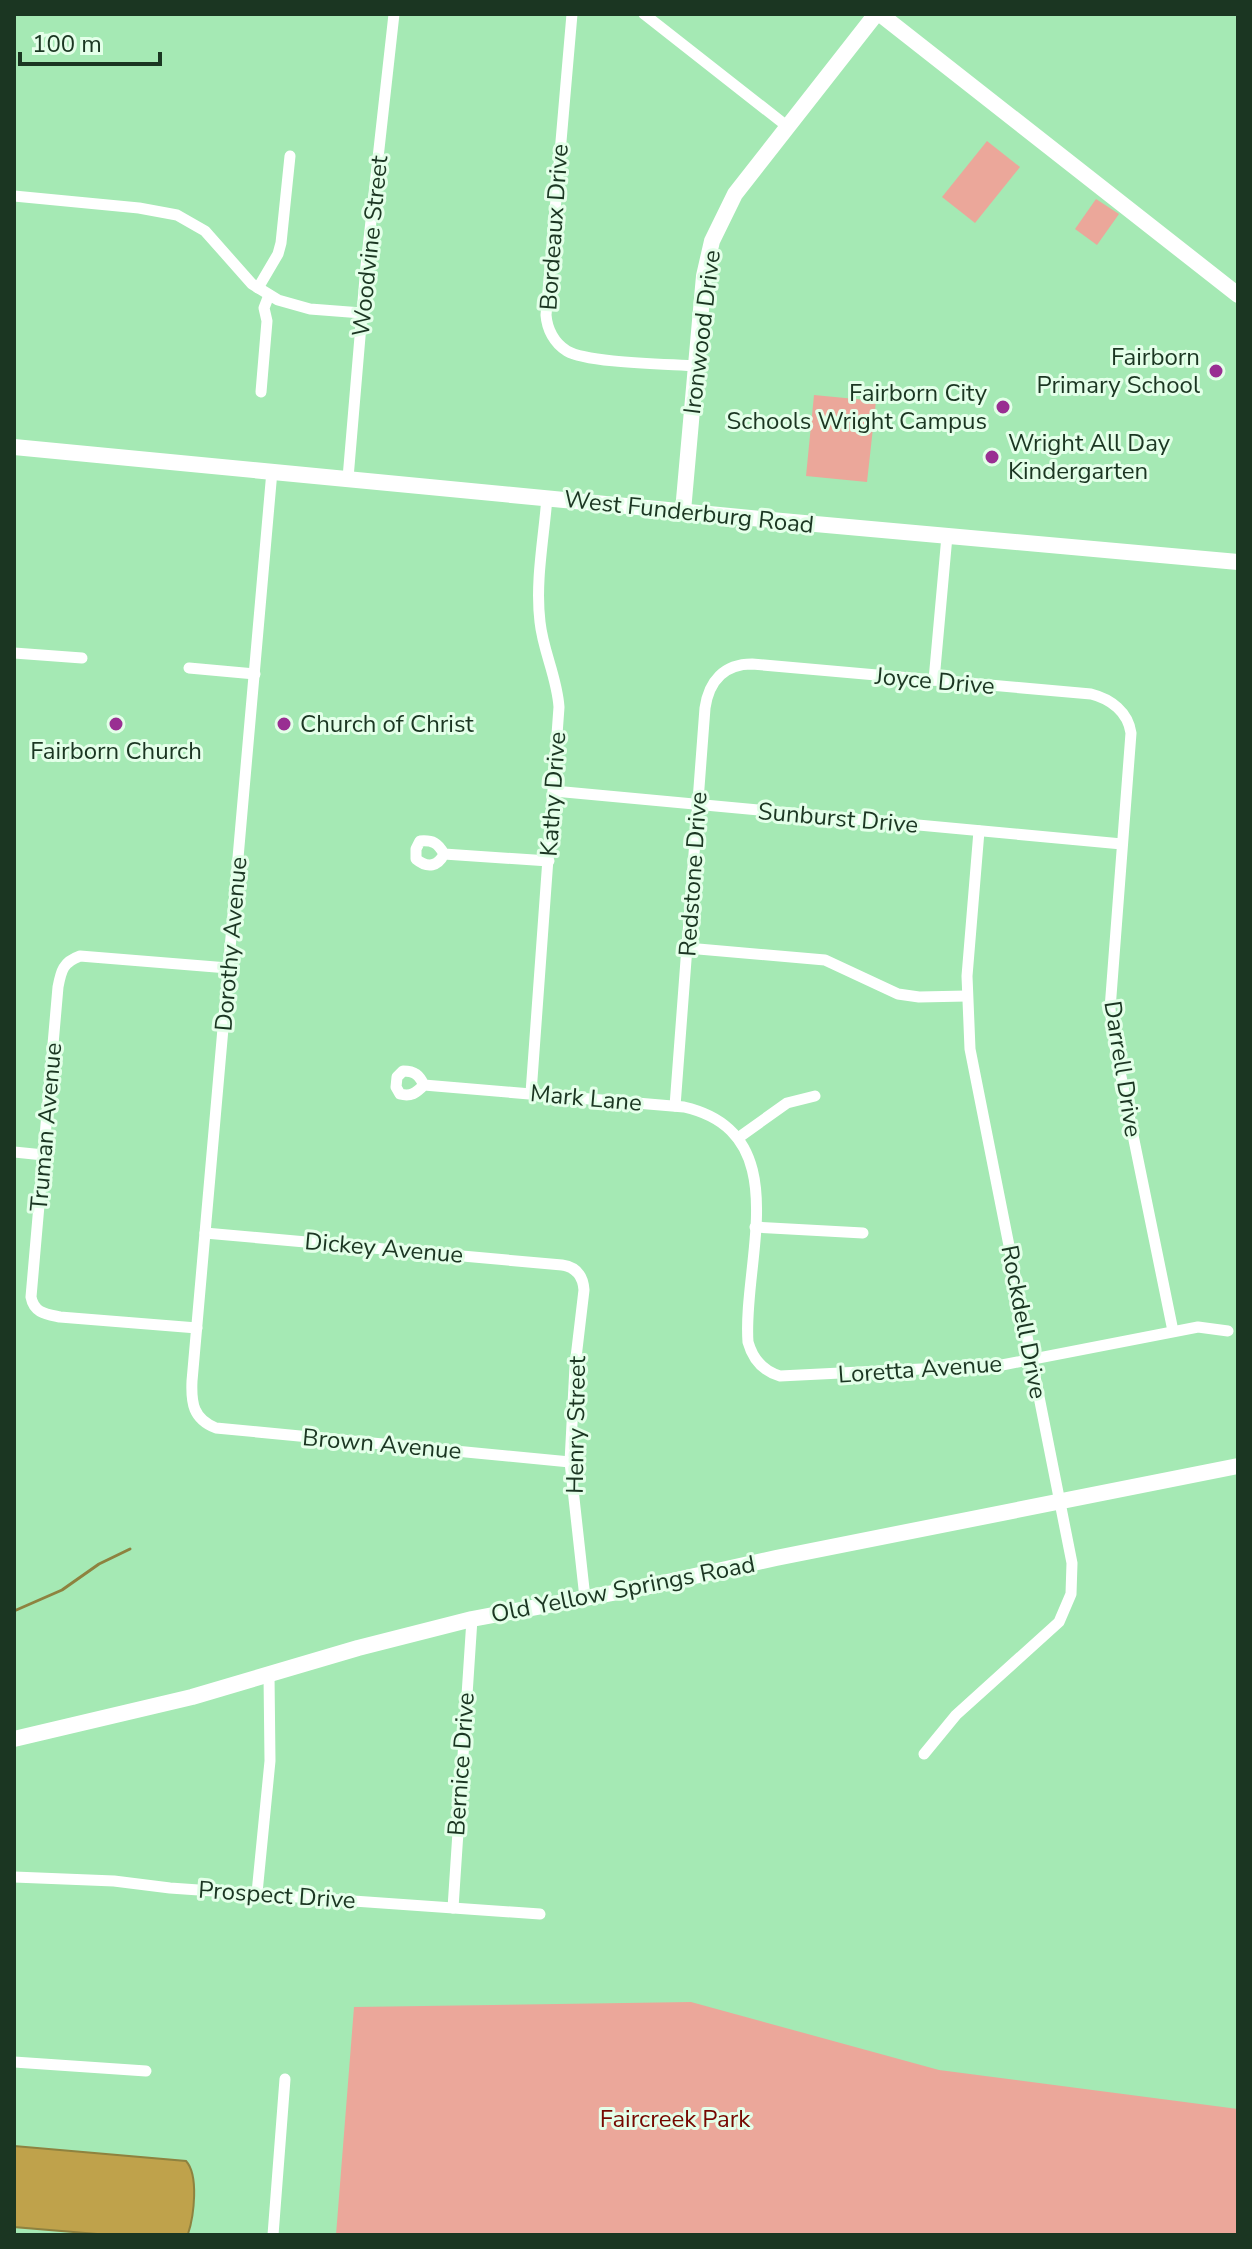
<svg xmlns="http://www.w3.org/2000/svg" width="1252" height="2249" font-family="'Nunito Sans',sans-serif">
<rect width="100%" height="100%" fill="#a5e9b4"/>
<g fill="#eba79a">
<polygon points="987,141 1020,167 975,223 942,197"/>
<polygon points="1096,199 1119,214 1097,245 1075,229"/>
<polygon points="814,395 876,401 867,482 806,476"/>
<polygon points="691,2002 939,2070 1238,2109 1238,2235 336,2235 354,2007"/>
</g>
<path fill="#bfa24b" stroke="#8e823f" stroke-width="2" d="M14 2146 186 2161C199 2175 194 2216 188 2234L109 2235 14 2227Z"/>
<g fill="none" stroke-linecap="round" stroke-linejoin="round">
<polyline stroke="#8e823f" stroke-width="3" points="14,1611 62,1590 99,1564 130,1549"/>
<g stroke="#fff" stroke-width="11">
<path d="M572 14 546 315C547 329 554 343 567 351 587 363 669 364 696 366"/>
<polyline points="644,14 788,127"/>
<polyline points="14,196 139,208 177,215 205,231 252,284 278,300 310,309 362,313"/>
<polyline points="258,288 278,254 281,243 290,156"/>
<polyline points="261,392 267,321 264,308 269,295"/>
<path d="M272 471 192 1381C191 1403 193 1419 216 1428L570 1462"/>
<polyline points="348,478 366,266 394,14"/>
<polyline points="14,653 82,658"/>
<polyline points="189,668 255,674"/>
<polyline points="934,680 947,536"/>
<polyline points="554,791 1122,844"/>
<path d="M444 854C438 866 428 869 416 859V849L420 841C433 840 438 843 444 854L549 861"/>
<polyline points="687,948 825,960 898,994 919,997 967,996"/>
<path d="M424 1085C416 1093 411 1097 400 1094L396 1087 397 1077 403 1071C415 1071 419 1075 424 1085L684 1107C798 1133 742 1262 748 1342 753 1360 763 1371 780 1376L1002 1365 1198 1327 1228 1331"/>
<path d="M531 1093 559 707C557 677 543 651 540 622 535 581 544 538 547 497"/>
<path d="M675 1106 705 708C709 681 724 664 752 664L1091 694C1111 699 1128 712 1131 733L1110 1009 1115 1047 1173 1331"/>
<polyline points="738,1138 787,1103 815,1096"/>
<polyline points="14,1152 44,1155"/>
<polyline points="755,1227 863,1233"/>
<path d="M205 1233 562 1265C576 1267 583 1276 584 1290L575 1366 570 1462 585 1598"/>
<path d="M197 1328 60 1317C46 1314 34 1313 31 1297L58 987C61 971 63 962 80 956L228 968"/>
<polyline points="924,1754 956,1715 1059,1622 1071,1594 1072,1563 970,1049 967,976 979,831"/>
<polyline points="14,1877 114,1881 170,1888 540,1914"/>
<polyline points="257,1893 270,1761 269,1675"/>
<polyline points="453,1908 472,1619"/>
<polyline points="14,2062 146,2071"/>
<polyline points="273,2235 285,2079"/>
</g>
<g stroke="#fff" stroke-width="16">
<polyline points="880,14 1238,295"/>
<polyline points="14,447 782,521 1238,562"/>
<polyline points="683,511 704,276 712,241 735,194 876,14"/>
<polyline points="14,1739 192,1697 358,1648 472,1619 645,1587 776,1558 1238,1466"/>
</g>
</g>
<g fill="#992f92" stroke="#e4ffe9" stroke-width="3">
<circle cx="1216" cy="371" r="8"/>
<circle cx="1003" cy="407" r="8"/>
<circle cx="992" cy="457" r="8"/>
<circle cx="116" cy="724" r="8"/>
<circle cx="284" cy="724" r="8"/>
</g>
<g text-anchor="middle" stroke-width="6" stroke-linejoin="round" paint-order="stroke">
<g font-size="24" fill="#1b3622" stroke="#e4ffe9">
<text transform="translate(554 227) rotate(-86)" y="8">Bordeaux Drive</text>
<text transform="translate(370 246) rotate(-84)" y="8">Woodvine Street</text>
<text transform="translate(702 332) rotate(-83)" y="8">Ironwood Drive</text>
<text transform="translate(689 512) rotate(6)" y="8">West Funderburg Road</text>
<text transform="translate(935 681) rotate(5)" y="8">Joyce Drive</text>
<text transform="translate(553 794) rotate(-86)" y="8">Kathy Drive</text>
<text transform="translate(838 818) rotate(5)" y="8">Sunburst Drive</text>
<text transform="translate(693 874) rotate(-86)" y="8">Redstone Drive</text>
<text transform="translate(231 944) rotate(-85)" y="8">Dorothy Avenue</text>
<text transform="translate(1123 1069) rotate(81)" y="8">Darrell Drive</text>
<text transform="translate(586 1098) rotate(5)" y="8">Mark Lane</text>
<text transform="translate(46 1127) rotate(-85)" y="8">Truman Avenue</text>
<text transform="translate(384 1248) rotate(5)" y="8">Dickey Avenue</text>
<text transform="translate(1024 1322) rotate(79)" y="8">Rockdell Drive</text>
<text transform="translate(920 1369) rotate(-4)" y="8">Loretta Avenue</text>
<text transform="translate(576 1425) rotate(-89)" y="8">Henry Street</text>
<text transform="translate(382 1444) rotate(5)" y="8">Brown Avenue</text>
<text transform="translate(623 1589) rotate(-11)" y="8">Old Yellow Springs Road</text>
<text transform="translate(461 1764) rotate(-86)" y="8">Bernice Drive</text>
<text transform="translate(277 1895) rotate(4)" y="8">Prospect Drive</text>
</g>
<g font-size="24" fill="#1b3622" stroke="#e4ffe9" text-anchor="end">
<text x="1200" y="365">Fairborn<tspan x="1200" dy="28">Primary School</tspan></text>
<text x="987" y="401">Fairborn City<tspan x="987" dy="28">Schools Wright Campus</tspan></text>
<text x="1008" y="451" text-anchor="start">Wright All Day<tspan x="1008" dy="28">Kindergarten</tspan></text>
<text x="300" y="732" text-anchor="start">Church of Christ</text>
<text x="116" y="759" text-anchor="middle">Fairborn Church</text>
</g>
<g font-size="24" fill="#760800" stroke="#e4ffe9">
<text x="675" y="2127">Faircreek Park</text>
</g>
</g>
<rect width="1252" height="2249" fill="none" stroke="#1b3622" stroke-width="32"/>
<path d="M20 52v12h140v-12" fill="none" stroke="#1b3622" stroke-width="4"/>
<text x="32" y="52" font-size="24" fill="#1b3622" stroke="#e4ffe9" stroke-width="6" paint-order="stroke">100 m</text>
</svg>
